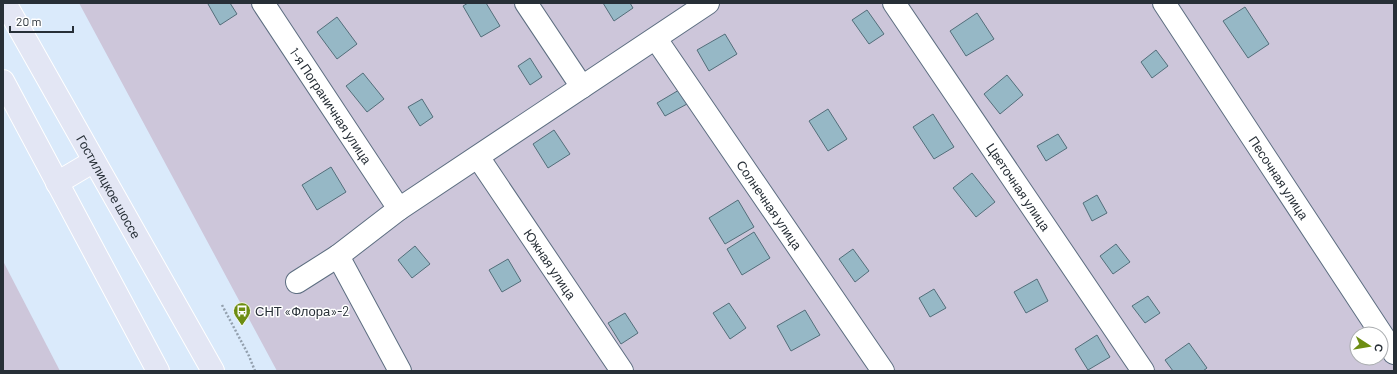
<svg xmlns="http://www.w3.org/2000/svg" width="1397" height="374" font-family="Barlow,sans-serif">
<rect width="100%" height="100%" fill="#daeafb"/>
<g fill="#cdc6da" fill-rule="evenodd">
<path d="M79 3H1394V371H277ZM1357 334H1381V358H1357Z"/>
<polygon points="3,261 60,371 3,371"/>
</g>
<g fill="#96b8c6" stroke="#536e7a">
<polygon points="209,3 230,3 237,14 220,25 208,4"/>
<polygon points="468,3 486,3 500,26 481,37 463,6"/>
<polygon points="603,3 630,3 633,8 614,21"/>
<polygon points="1245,7 1269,44 1248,58 1223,21"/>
<polygon points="867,10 884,34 869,44 852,20"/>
<polygon points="977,13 994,39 966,56 950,31"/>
<polygon points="337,17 357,44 337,59 317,32"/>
<polygon points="725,34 737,54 709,71 697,50"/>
<polygon points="1156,50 1168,66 1152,78 1141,62"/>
<polygon points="530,58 542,77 530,85 518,66"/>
<polygon points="363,73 384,99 367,112 346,86"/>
<polygon points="1007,75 1023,95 1000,114 984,94"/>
<polygon points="679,90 687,104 665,116 657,103"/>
<polygon points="422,99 433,117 420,126 408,107"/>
<polygon points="828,109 847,139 828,151 809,121"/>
<polygon points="933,114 954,147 934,159 913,127"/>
<polygon points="554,130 570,154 548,168 533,144"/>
<polygon points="1058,134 1067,148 1046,161 1037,146"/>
<polygon points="331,167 346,192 317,210 302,185"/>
<polygon points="972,173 995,202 976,217 953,188"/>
<polygon points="1097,195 1107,213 1092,221 1083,203"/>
<polygon points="738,200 754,227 725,244 709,218"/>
<polygon points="754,232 770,258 742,275 727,249"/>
<polygon points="1116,244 1130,262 1113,274 1100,256"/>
<polygon points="415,246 430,264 412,278 398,260"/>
<polygon points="853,249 869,271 855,282 839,259"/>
<polygon points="508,259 521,281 502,292 489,270"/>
<polygon points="1037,279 1048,301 1026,313 1014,292"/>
<polygon points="934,289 946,308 930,317 919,298"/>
<polygon points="1148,296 1160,313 1145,323 1132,306"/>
<polygon points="729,303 746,328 730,339 713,313"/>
<polygon points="805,310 820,335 791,351 777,326"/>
<polygon points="625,313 638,333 621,344 608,323"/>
<polygon points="1097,335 1110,357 1088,370 1075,349"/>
<polygon points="1189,343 1207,368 1203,371 1173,371 1165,360"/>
</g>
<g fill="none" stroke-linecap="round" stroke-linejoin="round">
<g stroke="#5d6e81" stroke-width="24">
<g id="minor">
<path id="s1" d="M263 3 399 209"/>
<polyline points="526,3 582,87"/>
<path id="s2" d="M894 3 1143 371"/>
<path id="s3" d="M1164 3 1394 353"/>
<path id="s4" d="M656 39 883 371"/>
<path id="s5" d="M478 157 622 371"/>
<polyline points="338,256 400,371"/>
<polyline points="297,282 338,256 399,209 708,3"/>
</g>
</g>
<g stroke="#fff" stroke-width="24">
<g id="major">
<path id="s6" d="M5 3 213 371"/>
<polyline points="3,81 158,371"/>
<polyline points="57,183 94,161"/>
</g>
</g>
<polyline stroke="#93a0ae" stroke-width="2.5" stroke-dasharray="2 2" stroke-linecap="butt" points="222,305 249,356 255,371"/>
<use href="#minor" stroke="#fff" stroke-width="22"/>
<use href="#major" stroke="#e3e6f4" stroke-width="22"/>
</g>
<defs>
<g id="bus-pin" transform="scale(0.9)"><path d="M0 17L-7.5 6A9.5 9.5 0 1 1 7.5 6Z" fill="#6d8d12" stroke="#fff"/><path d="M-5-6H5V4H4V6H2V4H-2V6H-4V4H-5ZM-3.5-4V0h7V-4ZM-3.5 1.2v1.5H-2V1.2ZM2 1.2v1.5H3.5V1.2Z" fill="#fff"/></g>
</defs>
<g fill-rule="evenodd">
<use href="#bus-pin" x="242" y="311"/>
</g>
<g text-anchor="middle" stroke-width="3" stroke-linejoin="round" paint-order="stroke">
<g font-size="13" fill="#272f37" stroke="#fff">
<text dy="5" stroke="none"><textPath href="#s1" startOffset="123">1-я Пограничная улица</textPath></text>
<text dy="5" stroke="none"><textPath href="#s3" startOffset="209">Песочная улица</textPath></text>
<text dy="5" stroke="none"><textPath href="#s6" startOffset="211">Гостилицкое шоссе</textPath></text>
<text dy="5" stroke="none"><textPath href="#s2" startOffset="222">Цветочная улица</textPath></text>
<text dy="5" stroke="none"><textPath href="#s4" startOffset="201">Солнечная улица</textPath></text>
<text dy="5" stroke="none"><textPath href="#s5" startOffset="129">Южная улица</textPath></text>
</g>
<g font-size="13" fill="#272f37" stroke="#fff" text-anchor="start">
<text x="255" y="316">СНТ «Флора»-2</text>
</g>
</g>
<rect width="1397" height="374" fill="none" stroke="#272f37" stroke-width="8"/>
<g transform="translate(1369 346) rotate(102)"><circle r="19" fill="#ffffff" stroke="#a9acaf"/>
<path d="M0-3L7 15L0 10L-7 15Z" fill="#6d8d12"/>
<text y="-6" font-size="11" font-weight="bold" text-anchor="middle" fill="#272f37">С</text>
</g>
<path d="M10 26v6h63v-6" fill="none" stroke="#272f37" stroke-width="2"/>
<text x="16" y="26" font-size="12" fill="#272f37" stroke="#ffffff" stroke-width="3" paint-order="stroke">20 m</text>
</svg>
